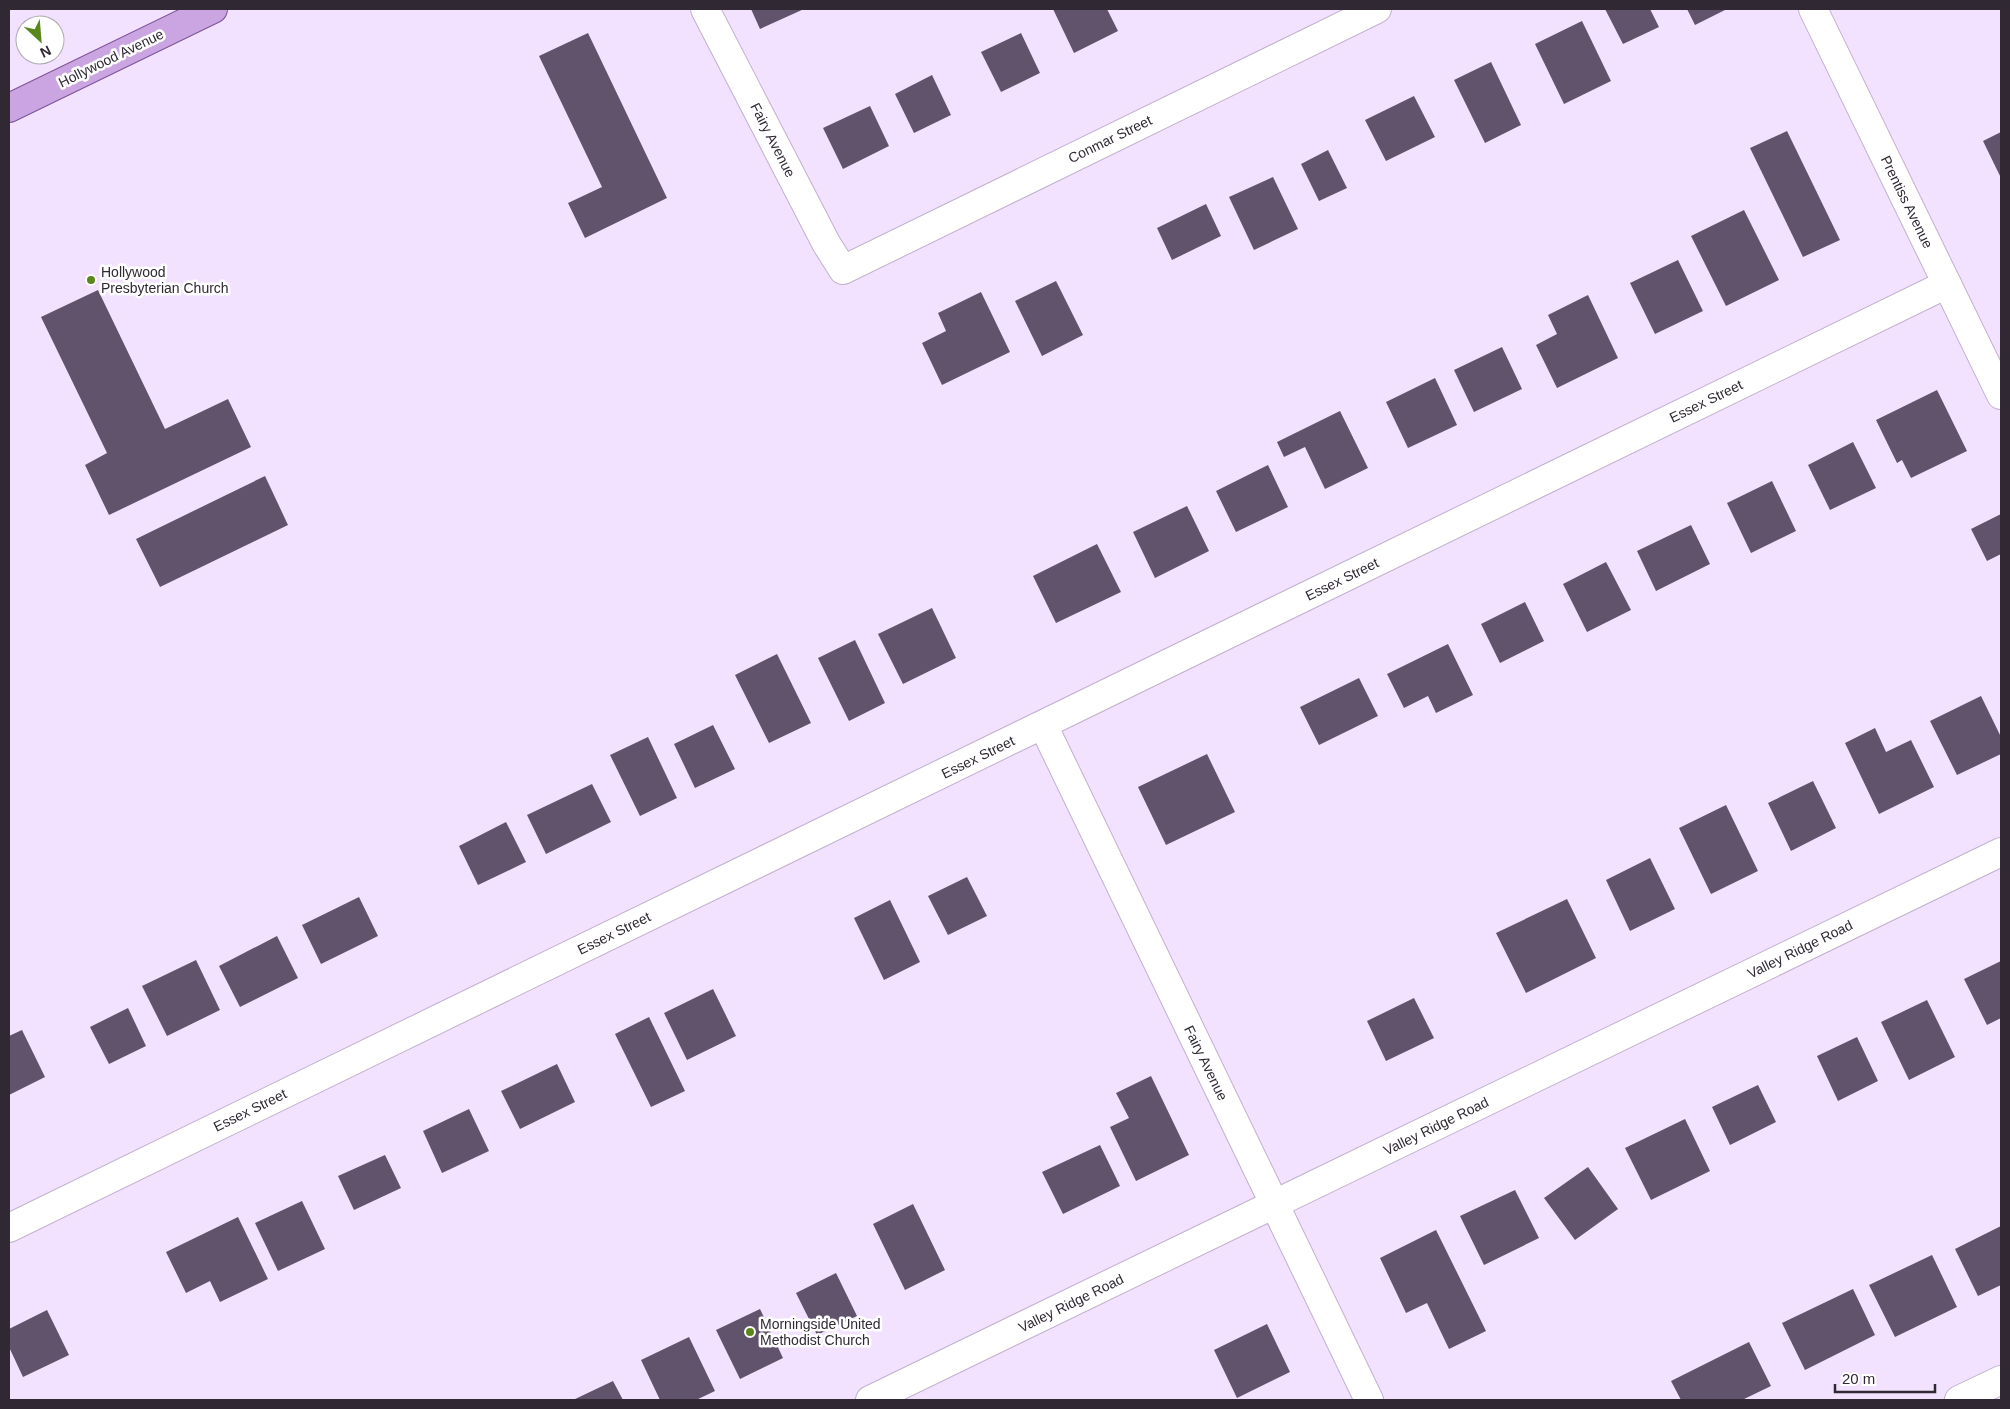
<svg xmlns="http://www.w3.org/2000/svg" width="2010" height="1409" font-family="Helvetica,sans-serif">
<rect width="100%" height="100%" fill="#f2e2ff"/>
<g fill="#61536b">
<polygon points="751,9 804,9 760,29"/>
<polygon points="1053,9 1107,9 1118,31 1074,53"/>
<polygon points="1605,9 1650,9 1659,27 1623,44"/>
<polygon points="1687,9 1727,9 1695,25"/>
<polygon points="1582,21 1611,81 1564,104 1535,44"/>
<polygon points="588,33 667,198 585,238 568,203 602,187 539,56"/>
<polygon points="1021,33 1040,73 1001,92 981,52"/>
<polygon points="1491,62 1521,125 1485,143 1454,80"/>
<polygon points="932,75 951,115 914,133 895,94"/>
<polygon points="1414,96 1435,137 1386,161 1365,120"/>
<polygon points="870,106 889,146 843,169 823,128"/>
<polygon points="1787,131 1840,240 1803,257 1750,148"/>
<polygon points="2001,132 2001,178 1983,141"/>
<polygon points="1328,150 1347,188 1319,201 1301,164"/>
<polygon points="1273,177 1298,229 1254,250 1229,197"/>
<polygon points="1206,204 1221,236 1172,260 1157,228"/>
<polygon points="1744,210 1779,280 1726,306 1691,236"/>
<polygon points="1678,260 1703,311 1655,334 1630,283"/>
<polygon points="1056,281 1083,335 1042,356 1015,301"/>
<polygon points="98,290 165,429 228,399 251,447 109,515 85,465 107,453 41,317"/>
<polygon points="981,292 1010,352 942,385 922,343 946,331 938,313"/>
<polygon points="1588,295 1618,358 1557,388 1536,345 1557,334 1548,315"/>
<polygon points="1502,347 1522,389 1474,412 1454,370"/>
<polygon points="1435,378 1457,425 1408,448 1386,402"/>
<polygon points="1937,390 1967,451 1911,478 1902,460 1897,463 1876,420"/>
<polygon points="1340,411 1368,468 1325,489 1305,447 1284,457 1277,442"/>
<polygon points="1853,442 1876,488 1830,510 1808,465"/>
<polygon points="1268,465 1288,507 1236,532 1216,491"/>
<polygon points="265,476 288,525 160,587 136,539"/>
<polygon points="1772,481 1796,531 1751,553 1727,503"/>
<polygon points="1187,506 1209,551 1155,578 1133,532"/>
<polygon points="2001,514 2001,554 1987,561 1971,529"/>
<polygon points="1691,525 1710,564 1656,591 1637,551"/>
<polygon points="1097,544 1121,592 1056,623 1033,576"/>
<polygon points="1606,562 1631,610 1587,632 1563,584"/>
<polygon points="1525,602 1544,641 1500,663 1481,624"/>
<polygon points="932,608 956,658 903,684 878,634"/>
<polygon points="855,640 885,703 849,721 818,658"/>
<polygon points="1448,644 1473,695 1436,713 1428,696 1404,708 1387,674"/>
<polygon points="777,654 811,723 769,743 735,675"/>
<polygon points="1359,678 1378,716 1319,745 1300,707"/>
<polygon points="1981,696 2001,737 2001,754 1957,775 1930,721"/>
<polygon points="713,725 735,769 695,788 674,744"/>
<polygon points="1875,728 1886,752 1911,740 1934,787 1879,814 1845,743"/>
<polygon points="648,737 677,798 640,816 610,755"/>
<polygon points="1207,754 1235,812 1166,845 1138,787"/>
<polygon points="1813,781 1836,828 1791,851 1768,803"/>
<polygon points="592,784 611,822 546,854 527,815"/>
<polygon points="1726,805 1758,871 1711,894 1679,828"/>
<polygon points="506,822 526,862 478,885 459,846"/>
<polygon points="1650,858 1675,909 1630,931 1606,880"/>
<polygon points="967,877 987,916 948,935 928,896"/>
<polygon points="359,897 378,936 321,964 302,925"/>
<polygon points="1567,899 1596,958 1526,993 1496,933"/>
<polygon points="890,900 920,962 884,980 854,918"/>
<polygon points="277,936 298,978 240,1007 219,966"/>
<polygon points="196,960 220,1010 167,1036 142,986"/>
<polygon points="2001,961 2001,1018 1987,1025 1964,979"/>
<polygon points="713,989 736,1036 687,1060 664,1013"/>
<polygon points="1414,998 1434,1038 1386,1061 1367,1021"/>
<polygon points="1927,1000 1955,1057 1909,1080 1881,1022"/>
<polygon points="128,1008 146,1046 109,1064 90,1027"/>
<polygon points="649,1017 685,1091 651,1107 615,1034"/>
<polygon points="22,1030 45,1077 9,1095 9,1036"/>
<polygon points="1857,1037 1878,1081 1838,1101 1817,1056"/>
<polygon points="557,1064 575,1102 520,1129 501,1091"/>
<polygon points="1151,1076 1189,1155 1136,1181 1110,1127 1129,1118 1116,1093"/>
<polygon points="1758,1085 1776,1122 1730,1145 1712,1107"/>
<polygon points="469,1109 489,1151 442,1173 423,1131"/>
<polygon points="1685,1119 1710,1171 1651,1200 1625,1148"/>
<polygon points="1100,1145 1120,1186 1063,1214 1042,1172"/>
<polygon points="385,1155 401,1188 354,1210 338,1176"/>
<polygon points="1588,1167 1618,1209 1575,1240 1544,1198"/>
<polygon points="1515,1190 1539,1238 1484,1265 1460,1216"/>
<polygon points="302,1201 325,1249 278,1271 255,1223"/>
<polygon points="913,1204 945,1270 905,1290 873,1224"/>
<polygon points="238,1217 268,1279 220,1302 210,1281 186,1293 166,1252"/>
<polygon points="2001,1226 2001,1285 1978,1296 1955,1249"/>
<polygon points="1436,1230 1486,1331 1449,1349 1427,1303 1406,1313 1380,1258"/>
<polygon points="1932,1255 1957,1307 1895,1337 1869,1285"/>
<polygon points="836,1273 857,1316 817,1335 796,1293"/>
<polygon points="1853,1289 1875,1335 1805,1370 1782,1323"/>
<polygon points="760,1309 783,1358 740,1379 716,1330"/>
<polygon points="47,1310 69,1355 23,1377 9,1347 9,1329"/>
<polygon points="1267,1324 1290,1372 1237,1398 1214,1350"/>
<polygon points="689,1337 715,1391 696,1400 660,1400 641,1360"/>
<polygon points="1749,1342 1771,1386 1742,1400 1681,1400 1671,1381"/>
<polygon points="613,1381 623,1400 573,1400"/>
</g>
<g fill="none" stroke-linecap="round" stroke-linejoin="round">
<g stroke="#c1b1cd" stroke-width="30">
<g id="minor">
<polyline points="705,9 826,243 843,270 1377,9"/>
<polyline points="1813,9 2001,395"/>
<polyline points="1043,725 1369,1400"/>
<polyline points="9,1228 1947,284"/>
<polyline points="870,1400 2001,852"/>
<polyline points="1959,1400 2001,1380"/>
</g>
</g>
<g stroke="#7d5397" stroke-width="30">
<polyline id="major" points="9,108 213,9"/>
</g>
<use href="#minor" stroke="#fff" stroke-width="28"/>
<use href="#major" stroke="#caa5e1" stroke-width="28"/>
</g>
<g fill="#598719" stroke="#fff" stroke-width="2">
<circle cx="91" cy="280" r="5"/>
<circle cx="750" cy="1332" r="5"/>
</g>
<g text-anchor="middle" stroke-width="5" stroke-linejoin="round" paint-order="stroke">
<g font-size="14" fill="#302934" stroke="#fff">
<text transform="translate(111 58) rotate(-26)" y="5">Hollywood Avenue</text>
<text transform="translate(1110 139) rotate(-26)" y="5">Conmar Street</text>
<text transform="translate(773 140) rotate(63)" y="5">Fairy Avenue</text>
<text transform="translate(1907 202) rotate(64)" y="5">Prentiss Avenue</text>
<text transform="translate(1706 401) rotate(-26)" y="5">Essex Street</text>
<text transform="translate(1342 579) rotate(-26)" y="5">Essex Street</text>
<text transform="translate(978 757) rotate(-26)" y="5">Essex Street</text>
<text transform="translate(614 933) rotate(-26)" y="5">Essex Street</text>
<text transform="translate(1800 949) rotate(-26)" y="5">Valley Ridge Road</text>
<text transform="translate(1206 1063) rotate(64)" y="5">Fairy Avenue</text>
<text transform="translate(250 1110) rotate(-26)" y="5">Essex Street</text>
<text transform="translate(1436 1126) rotate(-26)" y="5">Valley Ridge Road</text>
<text transform="translate(1071 1303) rotate(-26)" y="5">Valley Ridge Road</text>
</g>
<g font-size="14" fill="#302934" stroke="#fff" text-anchor="start">
<text x="101" y="277">Hollywood<tspan x="101" dy="16">Presbyterian Church</tspan></text>
<text x="760" y="1329">Morningside United<tspan x="760" dy="16">Methodist Church</tspan></text>
</g>
</g>
<rect width="2010" height="1409" fill="none" stroke="#302934" stroke-width="20"/>
<g transform="translate(40 40) rotate(154)"><circle r="24" fill="#ffffff" stroke="#aca9ae"/>
<path d="M0-4L9 19L0 12L-9 19Z" fill="#598719"/>
<text y="-8" font-size="14" font-weight="bold" text-anchor="middle" fill="#302934">N</text>
</g>
<path d="M1835 1384v8h100v-8" fill="none" stroke="#302934" stroke-width="2.5"/>
<text x="1842" y="1384" font-size="15" fill="#302934" stroke="#ffffff" stroke-width="4" paint-order="stroke">20 m</text>
</svg>
